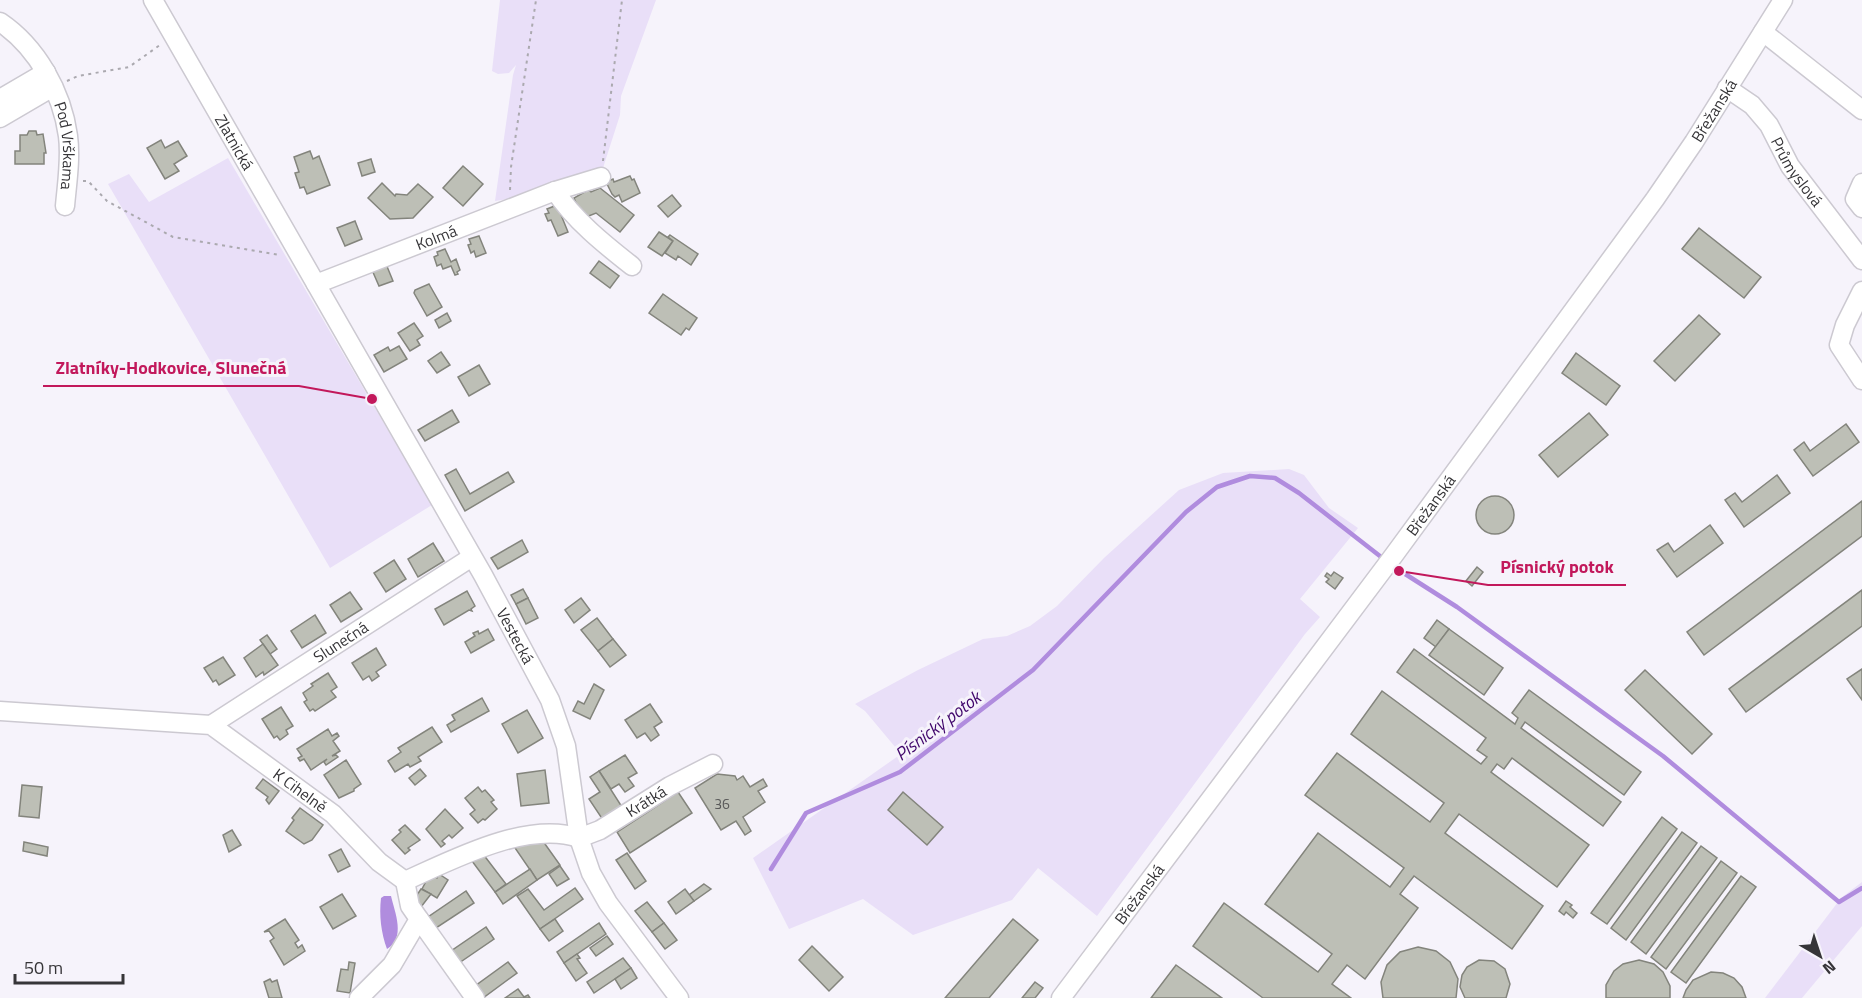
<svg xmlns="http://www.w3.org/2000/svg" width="1862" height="998" font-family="'Titillium Web',sans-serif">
<rect width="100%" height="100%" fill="#f6f3fb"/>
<g fill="#e9dff8">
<polygon points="500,0 656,0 621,96 620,115 602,171 522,197 495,201 513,75 516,65 509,73 498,74 492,71"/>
<polygon points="228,158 432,505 330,568 108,184 129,174 149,202"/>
<polygon points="1289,469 1304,475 1329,508 1358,528 1300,599 1320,617 1305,634 1097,916 1038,868 1012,900 913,935 863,899 789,929 753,858 901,754 865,711 855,704 918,670 983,639 1007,636 1030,626 1057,606 1104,558 1179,490 1223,473"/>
<polygon points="1862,882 1862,926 1802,998 1765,998 1841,898"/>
</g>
<path fill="#b08cde" d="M384 896H391C395 913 406 938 387 949 381 933 379 915 381 898Z"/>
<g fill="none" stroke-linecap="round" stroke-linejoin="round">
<g stroke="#b08cde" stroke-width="4.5">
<polyline points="1391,565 1457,607 1663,756 1839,902 1862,888"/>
<polyline points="771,869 806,813 900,772 1033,670 1186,512 1217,487 1250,476 1275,478 1299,493 1385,560"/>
</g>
</g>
<g fill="#bdbfb6" stroke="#83847c" stroke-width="1.5">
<polygon points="29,131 36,131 37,135 43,134 46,153 44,153 44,164 15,164 15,151 20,151 20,135 27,135"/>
<polygon points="161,140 165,148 178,141 187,156 174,164 179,171 165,179 147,148"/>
<polygon points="310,151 313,159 319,156 330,185 307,194 304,187 300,188 295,173 299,172 294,157"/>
<polygon points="371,159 375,172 362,176 358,163"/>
<polygon points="463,166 483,184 463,206 443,188"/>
<polygon points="630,176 632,180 634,179 640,193 622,202 619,195 615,197 612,194 606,182 613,179 614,182"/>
<polygon points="382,183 395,196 396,194 407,195 418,184 433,197 413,218 390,219 368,198"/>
<polygon points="600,188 634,215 620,232 596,213 586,217 579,210 574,198 588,190 591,192"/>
<polygon points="672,195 681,206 668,217 658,206"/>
<polygon points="557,205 568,232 558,236 551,220 548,221 545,214 549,213 547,209"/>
<polygon points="355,221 362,239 345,246 337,228"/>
<polygon points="1699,228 1761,277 1744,298 1682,249"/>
<polygon points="659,232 673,241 662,256 648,247"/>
<polygon points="670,235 698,254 691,265 678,256 676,260 665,253 673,241 668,237"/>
<polygon points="479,236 486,253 476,257 474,251 471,253 468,245 471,244 469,239"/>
<polygon points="445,249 451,262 456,259 460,270 457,272 458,274 455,275 451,266 443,269 441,264 437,266 434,257 438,255 437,252"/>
<polygon points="599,261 619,276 610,288 590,273"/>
<polygon points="386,264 393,281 379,286 372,270"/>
<polygon points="429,284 442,307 427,316 414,293 415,290"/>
<polygon points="663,294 697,318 689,330 686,328 681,335 649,313"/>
<polygon points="447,313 451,321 439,328 435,320"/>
<polygon points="1699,315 1720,334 1675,381 1654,361"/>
<polygon points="414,323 423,336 417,340 420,345 410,351 398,333"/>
<polygon points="399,346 407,359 384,372 374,355 388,347 390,351"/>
<polygon points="441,352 450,365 437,373 428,361"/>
<polygon points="1576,353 1620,386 1606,405 1562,373"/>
<polygon points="479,365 490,384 469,396 458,377"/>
<polygon points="452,410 459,422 425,441 418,430"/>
<polygon points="1589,413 1608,435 1558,477 1539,455"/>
<polygon points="1846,424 1859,442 1813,476 1794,450 1804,442 1810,451"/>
<polygon points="456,469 470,494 508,472 514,482 465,511 445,475"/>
<polygon points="1777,475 1790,493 1744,527 1725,500 1735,493 1742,502"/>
<circle cx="1495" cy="515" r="19"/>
<polygon points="1862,501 1862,536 1704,655 1687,632"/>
<polygon points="1710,525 1723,543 1677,577 1657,550 1668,543 1674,552"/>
<polygon points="522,540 528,552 498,569 491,558"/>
<polygon points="433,543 444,561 418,577 408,559"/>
<polygon points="394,560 406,579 386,592 374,573"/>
<polygon points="1477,567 1483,572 1472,586 1466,581"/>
<polygon points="1334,572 1343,578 1335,589 1326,582 1329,579 1325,576 1327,573 1331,576"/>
<polygon points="523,589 528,598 516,604 511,595"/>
<polygon points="1862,590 1862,626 1746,712 1729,689"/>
<polygon points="467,591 475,606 471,609 472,611 469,610 444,625 435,609"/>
<polygon points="350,592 362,609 341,622 330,605"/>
<polygon points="528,598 538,618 526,624 516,604"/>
<polygon points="581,598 590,610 574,623 565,610"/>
<polygon points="315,615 326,633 302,648 291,631"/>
<polygon points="597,618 613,639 598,651 581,630"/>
<polygon points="1437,620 1449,629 1436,647 1424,638"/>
<polygon points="488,629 494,640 471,653 465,642 475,636 473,633 478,631 479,634"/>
<polygon points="1449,629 1503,668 1484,695 1429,655"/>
<polygon points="267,635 277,649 270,654 260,640"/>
<polygon points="613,639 626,655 610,667 598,651"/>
<polygon points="263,644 278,665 264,675 263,672 256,677 244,658"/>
<polygon points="376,648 386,665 376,672 379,676 372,681 369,676 363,680 352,663"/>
<polygon points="1414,649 1515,724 1518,718 1512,713 1529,690 1641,772 1624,795 1525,722 1521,728 1621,802 1603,826 1512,758 1504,769 1497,764 1491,772 1589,845 1557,887 1459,814 1445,833 1543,906 1512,949 1414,876 1400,894 1418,908 1365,979 1347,965 1332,984 1351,998 1263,998 1193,946 1224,903 1318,972 1332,954 1265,904 1318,833 1390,887 1404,868 1305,795 1337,753 1430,822 1444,803 1351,734 1382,691 1481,764 1487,757 1477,750 1486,738 1397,672"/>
<polygon points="223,657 235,675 219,685 216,680 213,682 204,668"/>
<polygon points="1862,669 1862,700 1847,679"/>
<polygon points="1645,670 1712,734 1692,754 1625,690"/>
<polygon points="328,673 337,687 331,691 336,697 315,711 313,709 310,711 304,702 307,700 303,693 313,686 311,684"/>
<polygon points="594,684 604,690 590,719 573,711 578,701 584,704"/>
<polygon points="482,698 489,711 451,732 447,725 455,720 452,715"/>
<polygon points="650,704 662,722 654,727 659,735 651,741 645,733 637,738 625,720"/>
<polygon points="281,707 293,726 286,730 288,734 280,740 277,736 274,738 262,719"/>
<polygon points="527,710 543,738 518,753 502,724"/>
<polygon points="432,727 442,742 418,757 421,761 410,767 408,764 395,772 388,761 401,752 398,748"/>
<polygon points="328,729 332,736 337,733 339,736 333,741 340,751 332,756 336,755 338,757 326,765 324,762 327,759 311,770 304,759 300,761 298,758 302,756 297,749"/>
<polygon points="625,755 637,773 628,778 634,786 625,792 619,784 611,789 599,771"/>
<polygon points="346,760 361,784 354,789 354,791 339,798 324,775"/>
<polygon points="420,769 426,776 415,785 409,778"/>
<polygon points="545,770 549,803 521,806 517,774"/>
<polygon points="599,771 622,807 603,820 589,799 600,792 590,777"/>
<polygon points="717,774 735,776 737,780 743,776 750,787 763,779 767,786 758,791 765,802 743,817 751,831 745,835 736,821 721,830 695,788"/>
<polygon points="263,779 279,791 269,804 266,800 268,797 256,788"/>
<polygon points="22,785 42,787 39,818 19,816"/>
<polygon points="478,787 482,792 485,790 494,800 491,802 497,809 485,820 483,819 478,823 470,814 475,810 465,798"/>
<polygon points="678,792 692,813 630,853 617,832"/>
<polygon points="903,792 943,827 927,845 888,810"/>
<polygon points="300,808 323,825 312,840 304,844 286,831 294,820 292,818"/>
<polygon points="445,809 463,828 452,838 449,835 442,841 445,844 441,847 426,829"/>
<polygon points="1662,817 1677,829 1607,924 1591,913"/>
<polygon points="405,825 420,840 408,848 410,850 405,854 392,840 401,832 399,830"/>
<polygon points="232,830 241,845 229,852 223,835"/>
<polygon points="1682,832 1697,843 1626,940 1611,928"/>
<polygon points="540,837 560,865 537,880 513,845"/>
<polygon points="24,842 48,847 47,856 23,851"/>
<polygon points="1701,846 1717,858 1646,954 1631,942"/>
<polygon points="341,849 350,866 338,872 329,855"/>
<polygon points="627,853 646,881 635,889 616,860"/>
<polygon points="483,854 506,884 495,892 469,857"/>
<polygon points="1721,861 1737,873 1666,969 1651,957"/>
<polygon points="560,866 569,879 557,886 549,874"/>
<polygon points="530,869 537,880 503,904 495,892"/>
<polygon points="430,874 437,878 439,874 448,880 437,898 422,889"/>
<polygon points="1741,876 1756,887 1686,983 1671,972"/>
<polygon points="704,884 711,889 694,901 689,895"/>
<polygon points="575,888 583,899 540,929 517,896 528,889 544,910"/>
<polygon points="421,889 431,894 421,907 415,898"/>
<polygon points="685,889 694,901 676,914 668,902"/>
<polygon points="466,891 474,903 436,928 428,917"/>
<polygon points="342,894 356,916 333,929 320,907"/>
<polygon points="1566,901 1572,905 1570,907 1577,913 1573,918 1566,912 1564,915 1559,911"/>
<polygon points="647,902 664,923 652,932 635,911"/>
<polygon points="285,919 299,940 295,943 298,948 302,945 305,951 284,965 270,941 274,938 269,931 264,932"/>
<polygon points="555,919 563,931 549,941 540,929"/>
<polygon points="1013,919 1038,940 989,998 945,998"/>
<polygon points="599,923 606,934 564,963 557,952"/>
<polygon points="664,923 677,940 665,949 652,932"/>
<polygon points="486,927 494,939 459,963 451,951"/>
<polygon points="607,936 613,944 596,956 590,948"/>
<polygon points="812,946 843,977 829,991 799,960"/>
<polygon points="1418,947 1436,951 1450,962 1458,979 1456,998 1383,998 1381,982 1387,965 1400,952"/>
<polygon points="577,954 580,958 577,959 587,973 576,981 564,963"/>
<polygon points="623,958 631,968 594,993 587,982"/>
<polygon points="1479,960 1494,961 1505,969 1510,984 1506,998 1465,998 1460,987 1462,975 1467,967"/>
<polygon points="1639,960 1654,964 1663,972 1670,986 1670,998 1606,998 1606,985 1614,971 1623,964"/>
<polygon points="349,962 355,963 350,993 337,991 341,969 348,970"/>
<polygon points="508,962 517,973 483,998 475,986"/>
<polygon points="1176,965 1222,998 1151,998"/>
<polygon points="631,968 637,978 621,989 615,979"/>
<polygon points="1711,972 1723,973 1734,978 1742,987 1746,998 1683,998 1686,990 1693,980"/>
<polygon points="270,979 272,982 277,980 282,998 269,998 264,982"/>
<polygon points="1035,982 1043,988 1035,998 1022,998"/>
<polygon points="518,989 524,997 528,995 530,998 505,998"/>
</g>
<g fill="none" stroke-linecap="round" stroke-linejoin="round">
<g stroke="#ccc9d1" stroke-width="21">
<g id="minor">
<path id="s1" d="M153 0 483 575 550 700 566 746 579 838 591 873 608 903 679 998"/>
<path id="s2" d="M0 22C37 47 62 92 68 136 71 159 67 183 65 206"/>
<polyline points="1763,32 1862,110"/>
<path id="s3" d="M1727 88 1752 105 1769 125 1790 166 1862 260"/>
<polyline points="0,99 46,72"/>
<polyline points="0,118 53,87"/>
<polyline points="1862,183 1855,199 1862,208"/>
<path d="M555 191C574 220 604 244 632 266"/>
<path id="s4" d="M316 284 555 191 601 177"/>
<polyline points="1862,291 1845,325 1839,345 1862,380"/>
<path id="s5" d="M0 711 211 725 333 814 379 862 405 881"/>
<path id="s6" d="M211 725 472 557"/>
<path id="s7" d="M405 881C452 860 527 820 579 838L600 830 670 786 713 764"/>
<polyline points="419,919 475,998"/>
<polyline points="359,998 392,965 419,919 410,906 405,881"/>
<path id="s8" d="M1061 998 1394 555 1655 199 1694 142 1783 0"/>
</g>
</g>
<g stroke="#aba9af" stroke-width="2" stroke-dasharray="3 4.5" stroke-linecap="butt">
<polyline points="67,81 78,76 129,67 160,45"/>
<polyline points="603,161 622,0"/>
<polyline points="83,181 88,181 107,201 173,237 280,255"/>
<polyline points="510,190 511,167 536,0"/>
</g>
<use href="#minor" stroke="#fff" stroke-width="18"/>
</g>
<g text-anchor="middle" stroke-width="6" stroke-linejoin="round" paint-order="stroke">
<g font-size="14" fill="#585858">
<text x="722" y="809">36</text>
</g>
<g font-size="16" fill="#363538" stroke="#f6f3fb">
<text dy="6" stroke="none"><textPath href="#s8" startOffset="1102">Břežanská</textPath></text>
<text dy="6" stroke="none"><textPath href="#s1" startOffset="164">Zlatnická</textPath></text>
<text dy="6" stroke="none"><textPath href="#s2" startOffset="146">Pod Vrškama</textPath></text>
<text dy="6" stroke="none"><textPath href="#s3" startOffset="111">Průmyslová</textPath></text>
<text dy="6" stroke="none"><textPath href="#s4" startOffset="129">Kolmá</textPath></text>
<text dy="6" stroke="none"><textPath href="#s8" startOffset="616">Břežanská</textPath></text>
<text dy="6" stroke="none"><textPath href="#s1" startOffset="732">Vestecká</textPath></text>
<text dy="6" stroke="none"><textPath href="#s6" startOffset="154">Slunečná</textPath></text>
<text dy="6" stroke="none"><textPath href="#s5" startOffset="322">K Cihelně</textPath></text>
<text dy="6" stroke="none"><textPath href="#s7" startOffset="260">Krátká</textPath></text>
<text dy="6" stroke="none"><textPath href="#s8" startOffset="130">Břežanská</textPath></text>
</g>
<g font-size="18" font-style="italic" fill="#40066b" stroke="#f6f3fb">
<text transform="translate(938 726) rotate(-37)" y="6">Písnický potok</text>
</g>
</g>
<path fill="none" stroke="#c2185b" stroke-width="2" d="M372 399L299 386H43M1399 571L1488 585H1626"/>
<g fill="#c2185b" stroke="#f6f3fb" stroke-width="2">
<circle cx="372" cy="399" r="6"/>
<circle cx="1399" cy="571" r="6"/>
</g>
<g font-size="18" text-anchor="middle" font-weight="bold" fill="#c2185b" stroke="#f6f3fb" stroke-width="6" stroke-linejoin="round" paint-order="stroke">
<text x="171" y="374">Zlatníky-Hodkovice, Slunečná</text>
<text x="1557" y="573">Písnický potok</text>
</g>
<g transform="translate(1820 956) rotate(141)" stroke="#f6f3fb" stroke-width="4.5" paint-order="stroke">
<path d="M0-4.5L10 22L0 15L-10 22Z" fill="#363538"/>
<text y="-9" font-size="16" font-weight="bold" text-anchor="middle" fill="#363538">N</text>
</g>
<path d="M15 974v9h108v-9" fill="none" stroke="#363538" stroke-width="3"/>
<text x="24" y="974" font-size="18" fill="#363538" stroke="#f6f3fb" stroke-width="4.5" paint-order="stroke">50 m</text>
</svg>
